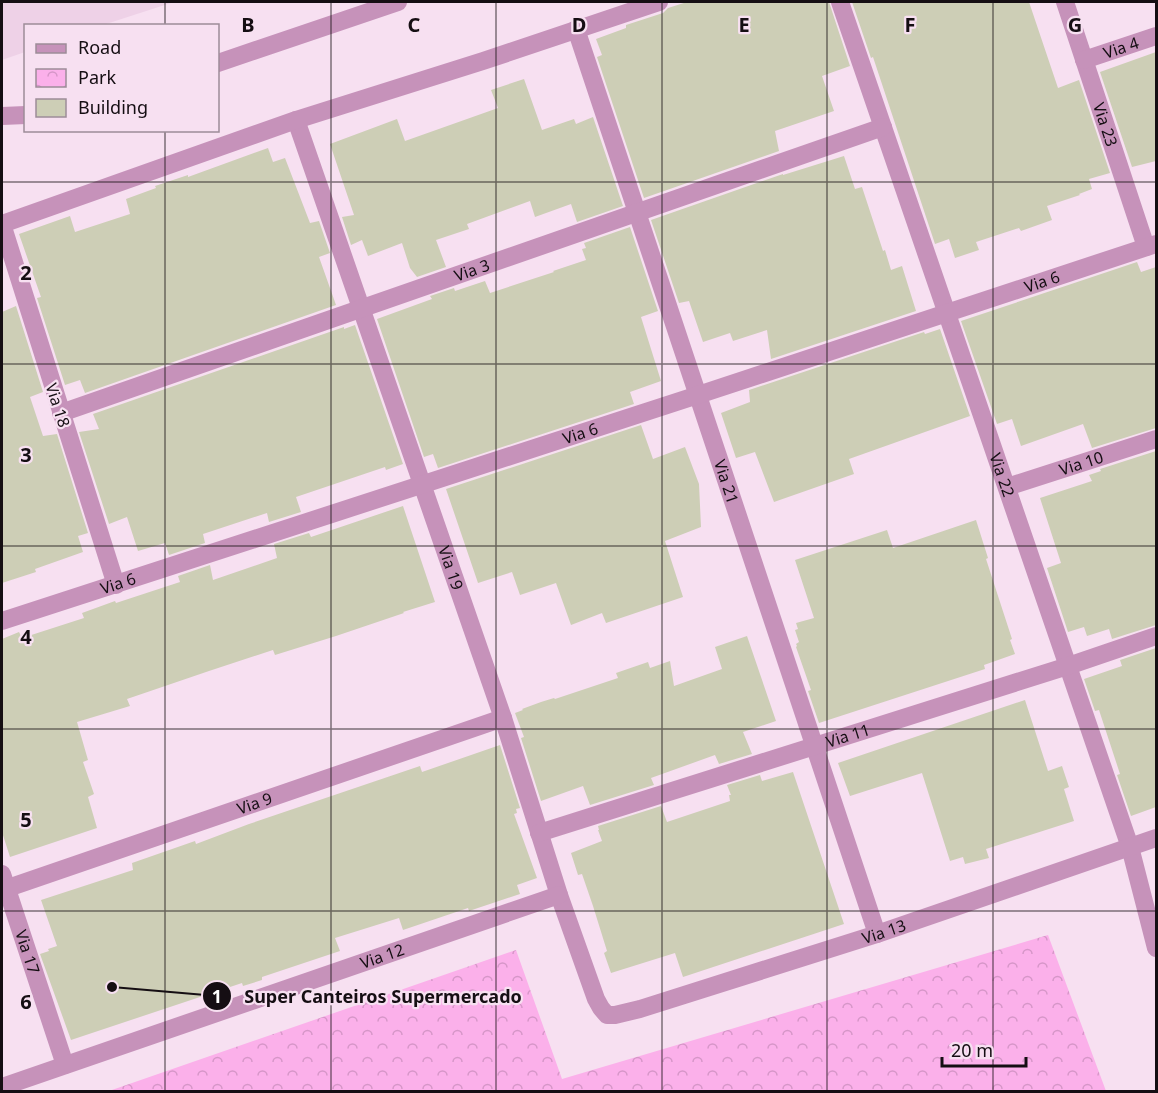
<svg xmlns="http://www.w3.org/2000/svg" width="1158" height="1093" font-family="'Noto Sans',sans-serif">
<defs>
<pattern id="park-crowns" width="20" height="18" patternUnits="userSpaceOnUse" patternTransform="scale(1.5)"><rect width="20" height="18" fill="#fbb0ea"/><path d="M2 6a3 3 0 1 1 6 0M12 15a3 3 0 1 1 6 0" fill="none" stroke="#d696c8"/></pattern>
</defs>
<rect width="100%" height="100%" fill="#f7e0f1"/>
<polygon fill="#eed1e7" points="2,2 174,2 103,25 26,26 25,52 2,60"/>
<polygon fill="url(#park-crowns)" points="1048,935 1106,1091 109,1091 516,950 562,1079"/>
<g fill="#cdceb6">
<polygon points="687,2 829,2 850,66 822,76 834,111 775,131 779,151 644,198 597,57 602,55 596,39 626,28 626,25 663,13 668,8"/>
<polygon points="852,2 1029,2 1058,88 1079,80 1110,173 1089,179 1092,189 1079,194 1080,195 1047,206 1052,220 1021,231 1019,228 976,242 979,250 955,258 949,239 935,244 873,57 871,58"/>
<polygon points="1156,52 1156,161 1132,167 1100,72"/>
<polygon points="524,79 542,130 574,119 576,124 593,117 623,206 577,222 571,204 535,217 530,201 467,224 469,229 436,240 446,267 417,277 410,268 402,243 368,256 362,240 351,245 342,217 354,215 330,144 397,119 405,141 498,108 491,90"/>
<polygon points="268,148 273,162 285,158 310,223 319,221 330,253 319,257 336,305 85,393 80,380 65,385 37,298 41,297 19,234 70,216 75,232 130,214 126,199 156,188 155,186 188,175 188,177"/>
<polygon points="844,156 855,189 862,187 883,251 885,250 891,270 902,266 916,311 771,359 767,330 733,341 730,333 703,342 689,301 679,303 651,220 783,174 783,175"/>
<polygon points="630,227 658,311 641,317 661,381 630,392 634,404 438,468 433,454 424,457 377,319 432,299 430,296 454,288 455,291 485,281 490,293 554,272 553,271 586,260 582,249 586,248 584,243"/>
<polygon points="1137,262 1141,272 1156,267 1156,428 1092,448 1083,424 1021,446 1012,419 997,424 961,321"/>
<polygon points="16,306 43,392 30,397 43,436 57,434 88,533 78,536 83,552 35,569 36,572 2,583 2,312"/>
<polygon points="355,325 403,464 386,470 385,467 296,497 301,512 269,522 267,513 203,534 205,543 169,555 165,543 138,551 127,517 109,524 79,432 99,429 93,414 344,327 344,329"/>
<polygon points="940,329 970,416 849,459 854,474 774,502 755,452 736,458 721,413 750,402 749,390 924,332 925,334"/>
<polygon points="641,425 653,459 685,447 699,484 701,527 665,541 683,597 606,623 602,613 571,625 556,583 520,595 512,572 478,583 446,489"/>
<polygon points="1156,451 1156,625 1112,639 1109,629 1087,636 1084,627 1068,632 1047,568 1061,563 1040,498 1092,481 1089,475 1101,471 1100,469"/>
<polygon points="403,506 435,602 403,612 404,613 336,636 275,655 273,650 209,671 127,699 130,706 77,722 88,760 83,762 94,794 88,797 97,828 10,857 2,832 2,639 19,632 22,638 84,618 82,613 115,601 116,603 180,582 178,576 210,565 213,580 277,558 274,544 309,533 311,537"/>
<polygon points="976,520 988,558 986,559 1012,639 1010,640 1015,654 984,665 985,669 819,723 808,691 811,690 796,647 797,646 796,644 799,642 795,630 798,629 796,623 814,618 795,560 887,530 893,548"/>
<polygon points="747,636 776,721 743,732 752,754 719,764 715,755 651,778 654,785 590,805 583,786 541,801 521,738 524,737 515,713 523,710 522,709 541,702 554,698 555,699 618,678 616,673 648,662 650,668 670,661 674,686 722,669 715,647"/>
<polygon points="1156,648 1156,807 1131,816 1117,775 1120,774 1099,710 1095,711 1084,679 1122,666 1120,660"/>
<polygon points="1025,700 1048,771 1062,766 1069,787 1064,789 1074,821 986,849 989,858 965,864 963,857 950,861 922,773 850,796 838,763"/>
<polygon points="500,745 520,808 516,809 517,813 514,814 537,878 517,885 520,894 469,911 468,908 403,930 399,918 335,938 340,951 262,977 262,980 243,986 242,983 71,1040 40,954 49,951 48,949 57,946 41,900 133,870 132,863 195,841 196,844 249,824 420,766 422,772"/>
<polygon points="793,772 844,924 683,977 675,953 611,973 604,953 607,951 593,906 582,874 578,875 571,853 602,841 598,830 599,830 598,826 661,806 667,822 730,801 729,795 731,795 727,785 760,775 762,781"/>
</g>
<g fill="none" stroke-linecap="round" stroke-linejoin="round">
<g stroke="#c692ba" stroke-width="18">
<path id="s1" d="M840 2 1130 847 1156 948"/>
<path id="s2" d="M1065 2 1146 247"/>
<path id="s3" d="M576 29 877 934"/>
<path id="s4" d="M1084 60 1156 36"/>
<polyline points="218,63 398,2"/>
<polyline points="2,116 26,115"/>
<path id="s5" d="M296 120 503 718 559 895 596 999 601 1008 607 1015H615L640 1009 877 934 1156 838"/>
<path id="s6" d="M61 413 883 127"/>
<path id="s7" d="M1007 487 1156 439"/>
<polyline points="116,585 2,224 296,120 483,61 659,2"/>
<path id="s8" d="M2 621 698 395 1156 244"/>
<path id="s9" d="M539 833 1068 666 1156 636"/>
<path id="s10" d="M2 874 65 1065"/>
<path id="s11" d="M2 890 503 718"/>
<path id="s12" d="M2 1087 559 895"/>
</g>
</g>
<path fill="none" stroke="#150e13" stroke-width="1.5" stroke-opacity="0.55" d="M165 2V26M331 2V1092M496 2V1092M662 2V1092M827 2V1092M993 2V1092M165 130V1092M2 182H1156M2 364H1156M2 546H1156M2 729H1156M2 911H1156"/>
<g text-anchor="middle" stroke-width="4.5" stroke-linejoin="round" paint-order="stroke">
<g font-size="16" fill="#150e13" stroke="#f7e0f1">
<text dy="6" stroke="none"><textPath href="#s4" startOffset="39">Via 4</textPath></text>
<text dy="6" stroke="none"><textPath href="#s2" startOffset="129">Via 23</textPath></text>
<text dy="6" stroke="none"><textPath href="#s6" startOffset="435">Via 3</textPath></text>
<text dy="6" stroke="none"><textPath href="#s8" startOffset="1094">Via 6</textPath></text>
<text transform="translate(58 405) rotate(72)" y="6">Via 18</text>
<text dy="6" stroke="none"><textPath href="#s8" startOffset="608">Via 6</textPath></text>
<text dy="6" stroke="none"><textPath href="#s7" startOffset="78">Via 10</textPath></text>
<text dy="6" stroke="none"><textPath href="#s1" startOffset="500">Via 22</textPath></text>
<text dy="6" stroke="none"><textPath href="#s3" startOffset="477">Via 21</textPath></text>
<text dy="6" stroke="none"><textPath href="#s5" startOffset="474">Via 19</textPath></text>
<text dy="6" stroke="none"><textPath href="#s8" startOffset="122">Via 6</textPath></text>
<text dy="6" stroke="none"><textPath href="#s9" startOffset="324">Via 11</textPath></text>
<text dy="6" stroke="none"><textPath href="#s11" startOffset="267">Via 9</textPath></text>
<text dy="6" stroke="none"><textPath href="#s5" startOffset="1238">Via 13</textPath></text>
<text dy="6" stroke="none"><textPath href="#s10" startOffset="82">Via 17</textPath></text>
<text dy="6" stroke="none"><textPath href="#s12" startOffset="402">Via 12</textPath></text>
</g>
</g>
<g font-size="20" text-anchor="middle" font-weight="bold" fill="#150e13" stroke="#f7e0f1" stroke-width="4.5" stroke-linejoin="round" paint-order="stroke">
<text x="248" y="32">B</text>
<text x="414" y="32">C</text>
<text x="579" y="32">D</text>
<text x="744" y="32">E</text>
<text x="910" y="32">F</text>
<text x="1075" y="32">G</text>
<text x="26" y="280">2</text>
<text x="26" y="462">3</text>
<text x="26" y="644">4</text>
<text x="26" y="827">5</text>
<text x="26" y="1009">6</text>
</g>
<path fill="none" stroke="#150e13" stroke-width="2" d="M112 987L217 996"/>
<g fill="#150e13" stroke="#f7e0f1" stroke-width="2">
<circle cx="112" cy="987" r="6"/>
<circle cx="217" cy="996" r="15"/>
</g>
<g font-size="18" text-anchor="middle" font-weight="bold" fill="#fff">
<text x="217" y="1003">1</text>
</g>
<g font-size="18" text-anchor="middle" font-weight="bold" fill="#150e13" stroke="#f7e0f1" stroke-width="4.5" stroke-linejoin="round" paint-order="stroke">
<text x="383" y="1003">Super Canteiros Supermercado</text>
</g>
<rect width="1158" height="1093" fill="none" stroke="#150e13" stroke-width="6"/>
<rect x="24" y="24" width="195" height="108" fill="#f7e0f1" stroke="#9d8c98" stroke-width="1.5"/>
<rect x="36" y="44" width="30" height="9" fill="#c692ba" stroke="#9d8c98" stroke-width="1.5"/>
<text x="78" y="54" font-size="18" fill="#150e13">Road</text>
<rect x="36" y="69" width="30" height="18" fill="url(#park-crowns)" stroke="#9d8c98" stroke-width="1.5"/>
<text x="78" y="84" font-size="18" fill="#150e13">Park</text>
<rect x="36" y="99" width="30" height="18" fill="#cdceb6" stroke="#9d8c98" stroke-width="1.5"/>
<text x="78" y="114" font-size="18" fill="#150e13">Building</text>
<path d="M942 1057v9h84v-9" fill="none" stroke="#150e13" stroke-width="3"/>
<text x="951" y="1057" font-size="18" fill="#150e13" stroke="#f7e0f1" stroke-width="4.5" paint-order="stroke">20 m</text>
</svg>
